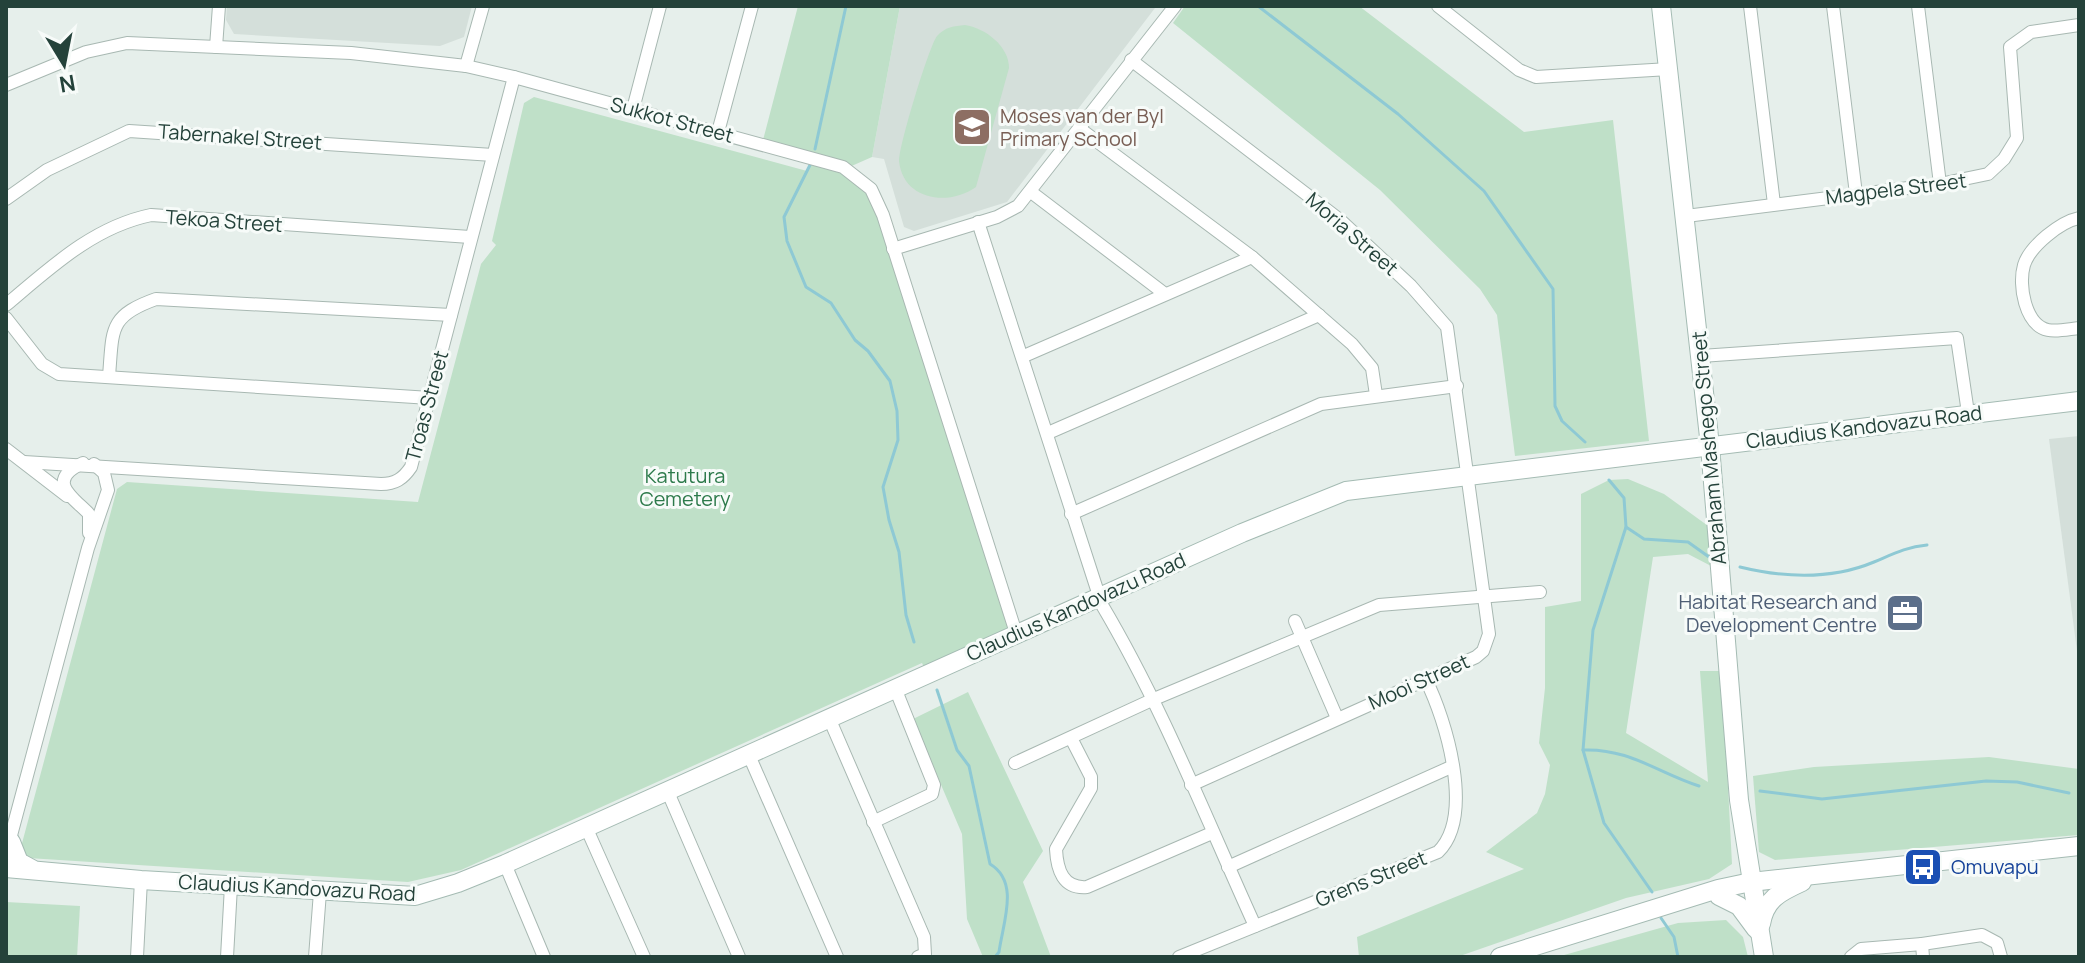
<svg xmlns="http://www.w3.org/2000/svg" width="2085" height="963" font-family="Manrope,sans-serif">
<rect width="100%" height="100%" fill="#e6efeb"/>
<g fill="#d4dfda">
<polygon points="227,6 472,6 464,37 440,46 234,34 226,20"/>
<polygon points="900,6 1154,6 1155,8 1007,202 914,231 904,227 884,159 872,157"/>
<polygon points="2079,436 2079,666 2049,439"/>
</g>
<g fill="#bfe0c8">
<polygon points="798,6 900,6 872,157 847,168 871,189 1016,633 927,674 922,663 461,870 408,882 28,858 21,847 117,489 127,482 418,502 481,264 496,245 492,241 524,103 534,97 807,171 813,160 762,144"/>
<polygon points="1185,6 1359,6 1524,132 1613,120 1649,441 1515,456 1497,315 1480,289 1380,190 1173,23"/>
<path d="M965 25C985 28 1009 46 1009 68L976 187C948 207 903 200 899 161 898 148 929 46 937 36 945 27 954 26 965 25Z"/>
<polygon points="1628,479 1664,494 1711,528 1713,567 1688,554 1653,557 1626,733 1708,782 1700,671 1722,671 1732,864 1709,879 1626,898 1457,957 1359,957 1357,937 1524,869 1486,852 1537,813 1545,794 1550,765 1539,743 1545,688 1545,607 1581,601 1581,494 1609,480"/>
<polygon points="968,692 1043,851 1023,882 1051,957 983,957 967,919 962,834 913,719"/>
<polygon points="1989,757 2079,769 2079,835 1775,860 1759,852 1753,776 1814,767"/>
<polygon points="6,902 80,906 77,957 6,957"/>
<polygon points="1726,920 1743,937 1748,957 1557,957 1678,923"/>
</g>
<g fill="none" stroke-linecap="round" stroke-linejoin="round">
<g stroke="#8ec9d4" stroke-width="3">
<polyline points="1258,6 1398,114 1484,191 1553,289 1555,406 1562,421 1585,442"/>
<polyline points="815,149 846,6"/>
<polyline points="812,161 784,217 787,241 806,287 831,303 855,340 868,351 890,381 897,411 898,440 883,487 889,520 899,552 906,615 914,642"/>
<polyline points="1609,480 1624,498 1626,527 1593,630 1583,750 1604,823 1652,892"/>
<polyline points="1626,527 1644,539 1688,542 1709,557"/>
<path d="M1740 567C1785 578 1831 580 1874 562 1893 554 1906 547 1927 545"/>
<path d="M937 690 957 750 969 766 990 864C1020 882 1003 922 999 952L995 957"/>
<path d="M1583 750C1629 748 1658 773 1699 786"/>
<polyline points="1760,791 1822,799 1986,781 2017,782 2069,793"/>
<polyline points="1661,918 1674,937 1678,957"/>
</g>
<g stroke="#a8b8b2" stroke-width="14">
<g id="street">
<polyline points="1438,6 1519,70 1536,77 1669,69"/>
<polyline points="1750,6 1774,204"/>
<polyline points="1833,6 1856,194"/>
<polyline points="1918,6 1940,184"/>
<polyline points="216,47 219,6"/>
<polyline points="1131,60 1340,220 1411,286 1447,327 1489,634 1483,651 1476,657 1191,785"/>
<polyline points="466,66 483,6"/>
<polyline points="6,85 86,52 127,43 351,53 466,66 514,77 843,167 871,189 883,215 1016,633"/>
<polyline points="633,109 660,6"/>
<polyline points="1079,128 1252,257 1352,344 1372,368 1376,395"/>
<polyline points="718,132 752,6"/>
<polyline points="1031,192 1165,294"/>
<polyline points="6,199 47,170 129,131 493,155"/>
<polyline points="1686,216 1940,184 1988,174 2004,159 2017,138 2010,47 2031,32 2079,25"/>
<path d="M2079 218C2060 222 2030 246 2024 265 2018 285 2025 325 2048 330 2057 332 2069 329 2079 328"/>
<path d="M978 222 1102 605C1162 706 1206 818 1255 926"/>
<polyline points="893,249 997,217 1018,206 1175,6"/>
<path d="M6 305C50 268 93 227 151 215L470 237"/>
<polyline points="6,318 42,364 59,374 430,398"/>
<polyline points="1024,356 1252,257"/>
<polyline points="1701,356 1957,338 1968,413"/>
<path d="M109 376C113 330 108 316 156 299L451 315"/>
<polyline points="1048,433 1319,315"/>
<polyline points="6,449 67,496"/>
<path d="M24 462 381 484C395 484 403 479 411 467L514 77"/>
<path d="M83 463C44 481 74 498 89 514V533"/>
<polyline points="1071,514 1321,404 1457,386"/>
<polyline points="1295,621 1337,718"/>
<polyline points="829,718 924,937 925,954 918,957"/>
<path d="M1071 738 1091 777V788L1056 849C1057 870 1063 889 1087 887L1212 833"/>
<polyline points="748,753 837,957"/>
<polyline points="1015,763 1154,699 1379,605 1540,592"/>
<polyline points="667,790 739,957"/>
<polyline points="873,822 932,794 934,785 895,688"/>
<polyline points="586,827 644,957"/>
<polyline points="6,854 88,548 108,490 104,473 94,464"/>
<polyline points="505,864 544,957"/>
<polyline points="1228,867 1451,767"/>
<polyline points="1922,944 1982,935 1997,943 2001,957"/>
<polyline points="137,957 141,880"/>
<polyline points="227,957 231,886"/>
<polyline points="315,957 320,892"/>
<path d="M1179 957 1438 852C1475 816 1446 720 1426 680"/>
<polyline points="1851,957 1861,949 1922,944 1923,957"/>
</g>
</g>
<g stroke="#a4bbb3" stroke-width="20">
<g id="secondary">
<polyline points="1661,6 1710,446 1739,800 1764,957"/>
<polyline points="11,842 19,862 32,869"/>
<polyline points="6,868 141,880 415,896 458,883 505,864 1242,533 1346,491 2079,401"/>
<polyline points="1719,896 1739,906 1756,929"/>
<path d="M1761 924C1765 899 1780 892 1802 882"/>
<polyline points="1500,957 1718,889 1751,882 2079,846"/>
</g>
</g>
<use href="#street" stroke="#fff" stroke-width="12"/>
<use href="#secondary" stroke="#fff" stroke-width="18"/>
</g>
<defs>
<g id="school-square" transform="scale(2)"><rect x="-9" y="-9" width="18" height="18" rx="4" fill="#8d6e63" stroke="#f7fbf9"/><path d="M0-5L7-2L0 1L-7-2ZM-4 1L0 2.5L4 1V4Q0 6-4 4Z" fill="#fff"/></g>
<g id="office-square" transform="scale(2)"><rect x="-9" y="-9" width="18" height="18" rx="4" fill="#5c6f8a" stroke="#f7fbf9"/><path d="M-6-3h4V-5.5h4V-3h4V5H-6ZM-1-4.5V-3h2v-1.5ZM-6 0V1H6V0Z" fill="#fff"/></g>
<g id="bus-square" transform="scale(2)"><rect x="-9" y="-9" width="18" height="18" rx="4" fill="#1a4fb4" stroke="#f7fbf9"/><path d="M-5-6H5V4H4V6H2V4H-2V6H-4V4H-5ZM-3.5-4V0h7V-4ZM-3.5 1.2v1.5H-2V1.2ZM2 1.2v1.5H3.5V1.2Z" fill="#fff"/></g>
</defs>
<g fill-rule="evenodd">
<use href="#school-square" x="972" y="127"/>
<use href="#office-square" x="1905" y="613"/>
<use href="#bus-square" x="1923" y="867"/>
</g>
<g text-anchor="middle" stroke-width="6" stroke-linejoin="round" paint-order="stroke">
<g font-size="20" fill="#785e54" stroke="#f7fbf9" text-anchor="start">
<text x="1000" y="123">Moses van der Byl<tspan x="1000" dy="23">Primary School</tspan></text>
</g>
<g font-size="20" fill="#24423a" stroke="#f7fbf9">
<text transform="translate(672 120) rotate(15)" y="7">Sukkot Street</text>
<text transform="translate(240 137) rotate(4)" y="7">Tabernakel Street</text>
<text transform="translate(1896 189) rotate(-7)" y="7">Magpela Street</text>
<text transform="translate(224 221) rotate(4)" y="7">Tekoa Street</text>
<text transform="translate(1352 234) rotate(41)" y="7">Moria Street</text>
<text transform="translate(427 406) rotate(-75)" y="7">Troas Street</text>
<text transform="translate(1864 427) rotate(-7)" y="7">Claudius Kandovazu Road</text>
<text transform="translate(1709 448) rotate(-95)" y="7">Abraham Mashego Street</text>
<text transform="translate(1076 607) rotate(-24)" y="7">Claudius Kandovazu Road</text>
<text transform="translate(1419 682) rotate(-24)" y="7">Mooi Street</text>
<text transform="translate(1371 879) rotate(-22)" y="7">Grens Street</text>
<text transform="translate(297 888) rotate(3)" y="7">Claudius Kandovazu Road</text>
</g>
<g font-size="20" fill="#2d7a4b" stroke="#f7fbf9">
<text x="685" y="483">Katutura<tspan x="685" dy="23">Cemetery</tspan></text>
</g>
<g font-size="20" fill="#4e5e75" stroke="#f7fbf9" text-anchor="end">
<text x="1877" y="609">Habitat Research and<tspan x="1877" dy="23">Development Centre</tspan></text>
</g>
<g font-size="20" fill="#164399" stroke="#f7fbf9" text-anchor="start">
<text x="1951" y="874">Omuvapu</text>
</g>
</g>
<rect width="2085" height="963" fill="none" stroke="#24423a" stroke-width="16"/>
<g transform="translate(64 64) rotate(170)" stroke="#f7fbf9" stroke-width="6" paint-order="stroke">
<path d="M0-6L14 30L0 20L-14 30Z" fill="#24423a"/>
<text y="-12" font-size="22" font-weight="bold" text-anchor="middle" fill="#24423a">N</text>
</g>
</svg>
